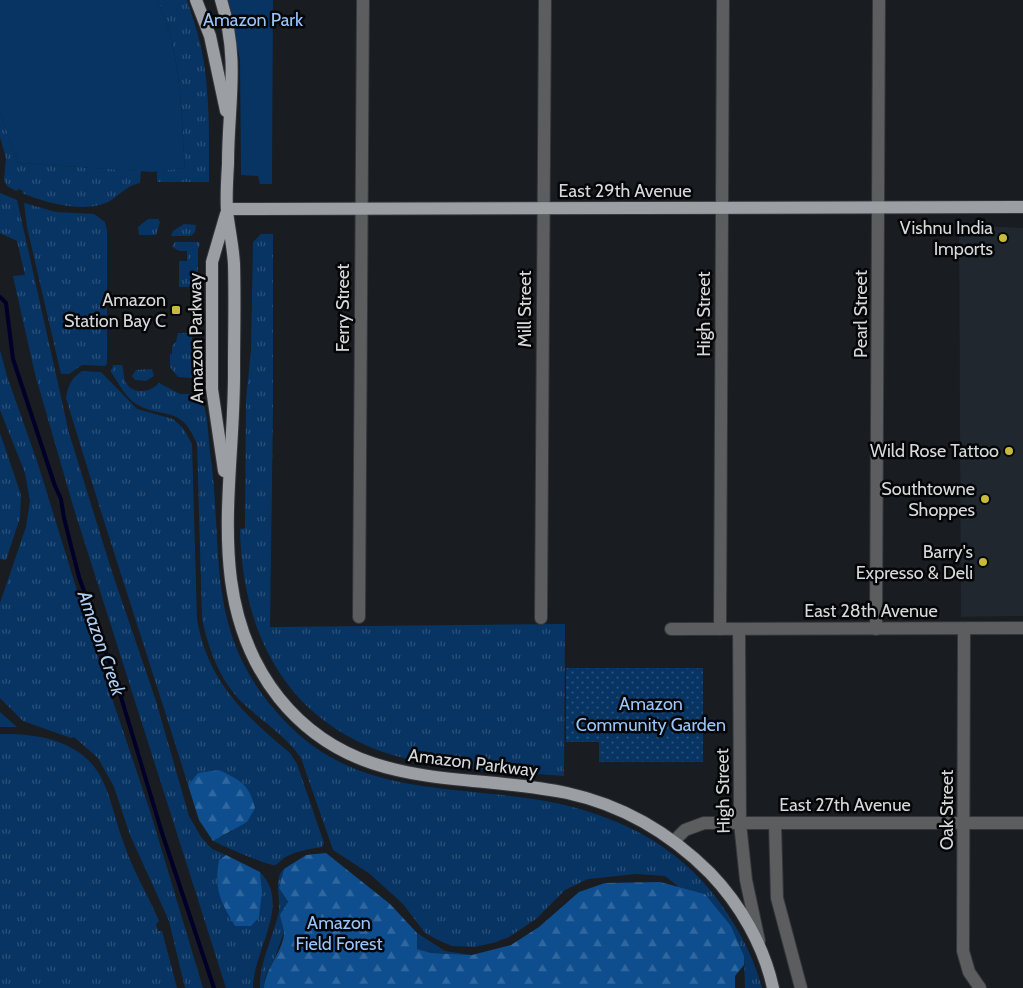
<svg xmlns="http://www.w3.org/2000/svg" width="1023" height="988" font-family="Cabin,sans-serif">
<defs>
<pattern id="grass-tufts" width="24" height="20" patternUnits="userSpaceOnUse" patternTransform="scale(1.25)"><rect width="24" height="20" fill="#083463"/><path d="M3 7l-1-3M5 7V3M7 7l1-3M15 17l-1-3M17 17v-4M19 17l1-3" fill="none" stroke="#2b5179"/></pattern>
<pattern id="forest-firs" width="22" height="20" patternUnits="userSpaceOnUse" patternTransform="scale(1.25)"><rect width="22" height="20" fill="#0e4e8f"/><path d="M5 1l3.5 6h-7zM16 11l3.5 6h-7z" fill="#30679e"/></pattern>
<pattern id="garden-dots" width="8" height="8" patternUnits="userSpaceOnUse" patternTransform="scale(1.25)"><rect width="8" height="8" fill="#083463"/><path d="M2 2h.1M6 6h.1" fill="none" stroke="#2b5179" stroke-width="1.8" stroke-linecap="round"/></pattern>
</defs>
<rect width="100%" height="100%" fill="#191c20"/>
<polygon fill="#20272f" points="959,225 1023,228 1023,616 961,617"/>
<g fill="url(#grass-tufts)">
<path d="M157 0H187C194 21 201 42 204 63 210 103 209 143 209 182H157V171L185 168C181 111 182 52 157 0Z"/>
<path d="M0 111 18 163 141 171 140 183C126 186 121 194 110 201 86 214 45 203 22 193L23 191 19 189 16 191 7 186 4 180 6 158 0 137Z"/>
<path d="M0 193 17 200 69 433 112 572 156 701 189 816 201 837 212 849 226 855 219 860 262 891 260 872C292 904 253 951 253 988H226L74 509 35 374 13 276 25 275 17 241 0 233Z"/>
<polygon points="24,203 56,212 94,214 105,222 107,230 107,364 105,366 82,365 69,374 61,374 27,227"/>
<polygon points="148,219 158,219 160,222 156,235 139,235 138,227"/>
<polygon points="184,224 196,225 195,232 191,236 171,236 173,231"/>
<path d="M261 234H273V410L270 627 565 624 564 776C507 771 434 770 380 751 281 714 242 628 240 529L245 528 246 399 251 350 253 242Z"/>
<polygon points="175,242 199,242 200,244 198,250 198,277 192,283 192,287 179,287 179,261 187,261 187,251 180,251 172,247"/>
<polygon points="178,333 192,333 192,360 195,365 200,366 197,374 191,378 178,377 170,367 170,354 172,354 172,346 176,342"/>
<polygon points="0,350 7,376 38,464 91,636 150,811 203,988 185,988 169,921 130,835 114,787 98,758 74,737 71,738 23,721 0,698 0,603 26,527 30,501 25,473 0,410"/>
<path d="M113 365H122C124 370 123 376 125 381 132 395 150 393 159 383L180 394H196L201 397C208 413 208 434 210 452 224 548 204 626 273 708 345 795 433 784 533 799 600 809 666 836 710 890 734 920 752 951 762 988H745L744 956 731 926 705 894 679 887 665 876 636 874 588 879 565 890 536 919 509 937 493 943 474 947 452 946 436 939 425 933 403 904 370 874 333 850 301 758C286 736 265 723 246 706 221 684 208 649 202 618L197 444C180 401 160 422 132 401 124 394 117 381 111 372Z"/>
<polygon points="152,369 154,376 146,381 135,380 132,376 136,370"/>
<path d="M82 371 101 372 137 409 173 419 183 428 192 444 197 619C207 680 244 715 290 753L297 764 324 843 322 847C309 849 296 851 284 858 281 860 278 864 275 865 270 867 221 845 213 841L232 831 198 773 188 785C148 656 105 528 66 398 68 386 71 378 82 371Z"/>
<polygon points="0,433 21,495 20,518 6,560 0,559"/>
<polygon points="0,712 17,727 0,727"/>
<path d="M0 734C39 733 83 741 102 779 112 800 116 823 124 844 133 871 148 895 159 921L156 924 158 931H162L177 988H0Z"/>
<path d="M284 869 279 888 288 903 284 932 275 957 265 977 264 988H260C259 963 274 935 279 911 281 898 273 878 284 869Z"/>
<polygon points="417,933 445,951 472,955 431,953 417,949"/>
</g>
<g fill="url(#forest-firs)">
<path d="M219 770C240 780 249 784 255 808L247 822 213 841 199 820 188 785 198 773Z"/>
<path d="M326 853 390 904 417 933V949L431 953 472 955 511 945 539 927 579 892 605 883 660 882 705 894 731 926 744 956V965L735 976V988H264C265 968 285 949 284 931 283 926 281 920 280 915L288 902 279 888 284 869 306 855Z"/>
<path d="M226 855 260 872 262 891 259 917 251 926H235C220 901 214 889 219 860Z"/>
</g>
<g fill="#083463">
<path d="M0 0H157C182 52 181 112 185 168L152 172 18 163 0 111Z"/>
<polygon points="227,0 273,0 272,184 260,184 258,176 241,175 240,60"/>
</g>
<polygon fill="url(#garden-dots)" points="703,668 703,762 599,762 599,742 566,742 566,668"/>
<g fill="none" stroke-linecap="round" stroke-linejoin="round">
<polyline stroke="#000029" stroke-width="4" points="0,297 6,303 13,359 55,486 61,499 64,518 79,577 118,687 162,833 214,988"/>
<g stroke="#33363a" stroke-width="14">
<g id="minor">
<polyline points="359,617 363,0"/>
<polyline points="541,618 545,0"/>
<polyline points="671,629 1023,628"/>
<polyline points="720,629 723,0"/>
<polyline points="739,629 740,823 746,880 759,941"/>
<polyline points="876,629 879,0"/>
<polyline points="964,629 963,951 969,972 980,988"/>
<polyline points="775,823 777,898 801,988"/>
<polyline points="674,841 685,830 704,823 1023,823"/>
</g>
</g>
<g stroke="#33363a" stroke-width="14">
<g id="major">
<polyline points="196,0 210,36 226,111"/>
<path d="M221 0C240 60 228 104 228 164 227 180 226 196 227 211 229 229 233 246 234 264 235 299 234 335 234 370 235 483 202 601 279 698 356 794 462 771 567 793 622 805 670 833 710 873 740 904 764 946 773 988"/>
<polyline points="227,209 1023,207"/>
<polyline points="224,471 212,389 212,262 226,214"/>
</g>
</g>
<use href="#minor" stroke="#5b5d5f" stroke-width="12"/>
<use href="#major" stroke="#9b9fa3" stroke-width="12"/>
</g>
<g fill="#c7bb3b" stroke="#050608" stroke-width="2">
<circle cx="1003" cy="238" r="5"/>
<rect x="171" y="305" width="10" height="10" rx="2.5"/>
<circle cx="1009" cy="451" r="5"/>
<circle cx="985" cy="499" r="5"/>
<circle cx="983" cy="562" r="5"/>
</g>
<g text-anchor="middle" stroke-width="5" stroke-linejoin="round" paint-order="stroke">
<g font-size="18" fill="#98c5fc" stroke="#050608">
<text x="253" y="26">Amazon Park</text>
<text x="651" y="710">Amazon<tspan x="651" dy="21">Community Garden</tspan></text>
<text x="339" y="929">Amazon<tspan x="339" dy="21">Field Forest</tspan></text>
</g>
<g font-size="18" fill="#d6d8db" stroke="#050608">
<text x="625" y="197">East 29th Avenue</text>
<text transform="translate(343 308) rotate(-90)" y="6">Ferry Street</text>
<text transform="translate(525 309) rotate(-90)" y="6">Mill Street</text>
<text transform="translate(704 314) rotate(-90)" y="6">High Street</text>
<text transform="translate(861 314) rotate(-90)" y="6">Pearl Street</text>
<text transform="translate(196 338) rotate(-91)" y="6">Amazon Parkway</text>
<text x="871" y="617">East 28th Avenue</text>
<text transform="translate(473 763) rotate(7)" y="6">Amazon Parkway</text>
<text transform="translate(723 791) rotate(-91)" y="6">High Street</text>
<text x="845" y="811">East 27th Avenue</text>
<text transform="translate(947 810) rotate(-90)" y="6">Oak Street</text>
</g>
<g font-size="18" fill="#d6d8db" stroke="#050608" text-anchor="end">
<text x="993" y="234">Vishnu India<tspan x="993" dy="21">Imports</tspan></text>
<text x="166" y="306">Amazon<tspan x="166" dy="21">Station Bay C</tspan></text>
<text x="999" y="457">Wild Rose Tattoo</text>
<text x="975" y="495">Southtowne<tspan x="975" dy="21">Shoppes</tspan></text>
<text x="973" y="558">Barry's<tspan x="973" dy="21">Expresso &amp; Deli</tspan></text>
</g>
<g font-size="19" font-style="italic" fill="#b0cef3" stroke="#050608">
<text transform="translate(102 643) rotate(71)" y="7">Amazon Creek</text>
</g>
</g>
</svg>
